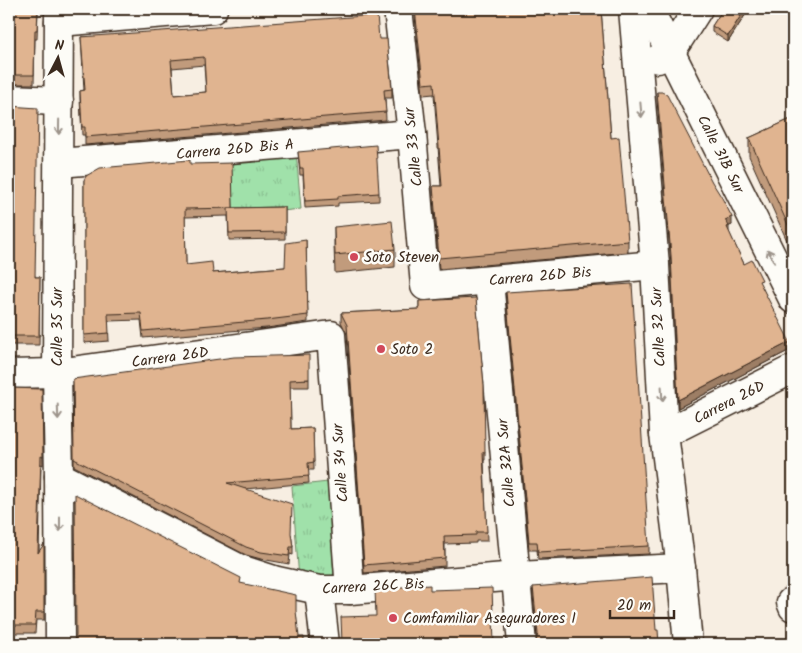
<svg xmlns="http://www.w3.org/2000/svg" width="802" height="653" font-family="Kalam,sans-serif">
<defs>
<pattern id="park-tufts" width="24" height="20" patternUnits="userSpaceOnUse" patternTransform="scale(1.25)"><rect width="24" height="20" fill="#a0e1aa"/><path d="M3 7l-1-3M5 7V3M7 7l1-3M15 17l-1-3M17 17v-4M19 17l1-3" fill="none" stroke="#8bc192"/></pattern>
</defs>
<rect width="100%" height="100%" fill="#f7eee2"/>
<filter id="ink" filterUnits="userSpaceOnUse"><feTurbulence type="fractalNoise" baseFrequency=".02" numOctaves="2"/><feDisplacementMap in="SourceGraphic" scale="10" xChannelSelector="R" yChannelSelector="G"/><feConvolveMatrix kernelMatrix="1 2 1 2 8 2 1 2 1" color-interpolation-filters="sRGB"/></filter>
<g filter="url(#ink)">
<g fill="url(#park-tufts)" stroke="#6e8664">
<polygon points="296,152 301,209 234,216 230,158"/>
<polygon points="328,482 334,575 299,579 292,486"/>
</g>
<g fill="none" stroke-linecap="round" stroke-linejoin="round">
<g stroke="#3b2a1e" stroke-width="31">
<g id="minor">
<polyline points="59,9 57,373 59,476 60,644"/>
<polyline points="398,9 412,134 425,286 655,265"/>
<polyline points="633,9 655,265 664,434 681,568 688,644"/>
<polyline points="649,9 793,299"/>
<polyline points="59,22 213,9"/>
<polyline points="658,59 670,53 698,9"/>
<polyline points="9,99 59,101"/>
<polyline points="59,163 412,134"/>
<polyline points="489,281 522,644"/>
<polyline points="9,374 57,373 331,335 350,590"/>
<polyline points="664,434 793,369"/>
<polyline points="59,476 240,569 277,581 319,590 350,590 517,576 681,568"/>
<polyline points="319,590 325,644"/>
<polyline points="791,602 793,607"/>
</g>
</g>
<use href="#minor" stroke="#fdfcf7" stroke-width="28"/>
</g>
<g fill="#c19b7c" stroke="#3b2a1e" fill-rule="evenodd">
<polygon points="9,9 38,9 37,39 35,39 34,84 9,84"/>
<polygon points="415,9 601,9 611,138 628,241 628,252 439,269 433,198 433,186 441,186 434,94 423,95 415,16"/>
<polygon points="723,9 749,9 728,42 712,32 712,26"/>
<path d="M81 37 379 39 392 89V98H385L386 120 85 145V135H82L80 99V91L84 90ZM204 65 206 92 174 95 172 68Z"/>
<polygon points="657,92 732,225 729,226 729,232 744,264 762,287 790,350 678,408 671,264 657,100"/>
<polygon points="9,106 35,277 40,277 39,345 9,345"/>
<polygon points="793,118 793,254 749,156 749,138"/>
<polygon points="298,152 379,193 379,201 338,203 338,206 305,208 303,175 300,175"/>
<polygon points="190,164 233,208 285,207 285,239 229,240 228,216 185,217 186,265 213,273 285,267 306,240 308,322 267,328 143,338 141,320 108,321 109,341 84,343 84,180"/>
<polygon points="334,227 395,249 395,267 335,273 334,245"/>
<polygon points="506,292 649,546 649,554 538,559 537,550 529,550 506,300"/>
<polygon points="419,301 485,452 485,460 484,460 487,541 476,541 476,543 445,544 445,566 364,573 347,334 341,322 341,313 419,309"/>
<polygon points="73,379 309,379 309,387 290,387 291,429 313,428 314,470 308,470 309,483 245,489 291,534 293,547 293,555 290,554 289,564 261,559 246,555 74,466"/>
<polygon points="9,388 42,389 43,465 41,464 39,553 44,544 44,620 36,620 35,633 9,633"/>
<polygon points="793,406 793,429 791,425 791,407"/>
<polygon points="533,587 656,630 536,641 537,637 533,596"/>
</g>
<g fill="#9d7e65" stroke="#3b2a1e">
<polygon points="745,9 749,9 728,42 728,36"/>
<polygon points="732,217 732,225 725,228 725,220"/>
<polygon points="790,342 790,350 678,408 678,400"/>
</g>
<g fill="#e0b490" stroke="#3b2a1e" fill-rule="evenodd">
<polygon points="9,9 38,9 37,30 35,30 34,75 9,75"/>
<polygon points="415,9 601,9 611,138 619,137 628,241 439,258 433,186 442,186 434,83 423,84"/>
<polygon points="723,9 745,9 728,36 712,26"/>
<path d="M377 15 379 39H387L392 89 384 90 386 112 85 137V127H82L80 91 85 90 81 37ZM204 57 206 92 174 95 171 60Z"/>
<polygon points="657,92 662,92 667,95 712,182 722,198 732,217 725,220 729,226 727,227 744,264 752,260 762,280 759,281 790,342 678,400 671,256"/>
<polygon points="9,106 38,108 35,277 40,277 39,336 9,336"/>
<polygon points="793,118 793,236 749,138"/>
<polygon points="376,145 379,193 338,196 338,199 305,201 303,168 300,168 298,152"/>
<polygon points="190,160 190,164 232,163 233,208 185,209 186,265 212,262 213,273 285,267 286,243 306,240 308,315 267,320 143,331 141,313 108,314 109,333 84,335 84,180 86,176 100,168"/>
<polygon points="285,207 285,232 229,233 228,208"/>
<polygon points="392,221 395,249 335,255 334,227"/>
<polygon points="632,284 649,546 538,552 537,542 529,542 506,292"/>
<polygon points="476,298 484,385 485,452 483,452 487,532 476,532 476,535 444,536 445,558 364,565 347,325 341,313 419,309 419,301"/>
<polygon points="309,355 309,379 290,380 291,429 313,428 314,462 308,463 309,476 227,483 292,504 291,533 293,547 290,547 289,556 261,552 246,547 74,459 73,379 234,357"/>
<polygon points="9,388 42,389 43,457 41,456 38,553 44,544 44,612 36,612 35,625 9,625"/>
<polygon points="75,494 241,578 240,583 296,595 296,611 299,637 304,637 304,644 73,644 76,636"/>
<polygon points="652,577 656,630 658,630 659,644 534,644 536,641 538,634 533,587"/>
<polygon points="430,585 430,590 492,588 494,644 342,644 341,617 376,616 375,589"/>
</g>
<defs><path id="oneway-shaft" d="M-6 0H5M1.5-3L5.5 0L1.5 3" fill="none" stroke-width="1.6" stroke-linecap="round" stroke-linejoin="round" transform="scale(1.25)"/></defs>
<g stroke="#9c938a">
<use href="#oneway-shaft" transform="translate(641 110) rotate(85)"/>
<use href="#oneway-shaft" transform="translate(59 127) rotate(91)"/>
<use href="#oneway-shaft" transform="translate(771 256) rotate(-117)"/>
<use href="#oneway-shaft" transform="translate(662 394) rotate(87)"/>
<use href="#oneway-shaft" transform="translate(58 412) rotate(88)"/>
<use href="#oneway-shaft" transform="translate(60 524) rotate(90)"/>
</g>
</g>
<g fill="#d1495b" stroke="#fdfcf7" stroke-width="2">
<circle cx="354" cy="257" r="5"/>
<circle cx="381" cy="349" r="5"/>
<circle cx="393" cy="618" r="5"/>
</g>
<g text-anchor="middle" stroke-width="5" stroke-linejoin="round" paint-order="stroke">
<g font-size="15" fill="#3b2a1e" stroke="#fdfcf7">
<text transform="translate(413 147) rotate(-96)" y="5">Calle 33 Sur</text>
<text transform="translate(235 149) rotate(-5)" y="5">Carrera 26D Bis A</text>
<text transform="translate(721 154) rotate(63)" y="5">Calle 31B Sur</text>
<text transform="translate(540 276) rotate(-5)" y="5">Carrera 26D Bis</text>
<text transform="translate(57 327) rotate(-90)" y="5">Calle 35 Sur</text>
<text transform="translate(658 327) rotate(-93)" y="5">Calle 32 Sur</text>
<text transform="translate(170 357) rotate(-8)" y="5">Carrera 26D</text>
<text transform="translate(729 402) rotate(-27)" y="5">Carrera 26D</text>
<text transform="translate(340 463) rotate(-94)" y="5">Calle 34 Sur</text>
<text transform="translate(506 463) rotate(-95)" y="5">Calle 32A Sur</text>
<text transform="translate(373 586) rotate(-3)" y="5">Carrera 26C Bis</text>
</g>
<g font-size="15" fill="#3b2a1e" stroke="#fdfcf7" text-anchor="start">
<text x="364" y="262">Soto Steven</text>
<text x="391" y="354">Soto 2</text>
<text x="403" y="623">Comfamiliar Aseguradores I</text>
</g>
</g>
<rect width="802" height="653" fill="none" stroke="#fdfcf7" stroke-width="30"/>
<rect x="15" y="15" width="772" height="623" fill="none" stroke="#3b2a1e" stroke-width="2" filter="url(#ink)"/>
<g transform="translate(58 58) rotate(6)" stroke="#fdfcf7" stroke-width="4" paint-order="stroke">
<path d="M0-4L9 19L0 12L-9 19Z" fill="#3b2a1e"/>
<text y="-8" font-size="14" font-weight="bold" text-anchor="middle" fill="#3b2a1e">N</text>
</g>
<path d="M610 610v8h64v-8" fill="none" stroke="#3b2a1e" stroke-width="2.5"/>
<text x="617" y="610" font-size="15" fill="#3b2a1e" stroke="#fdfcf7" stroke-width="4" paint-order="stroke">20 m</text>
</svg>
